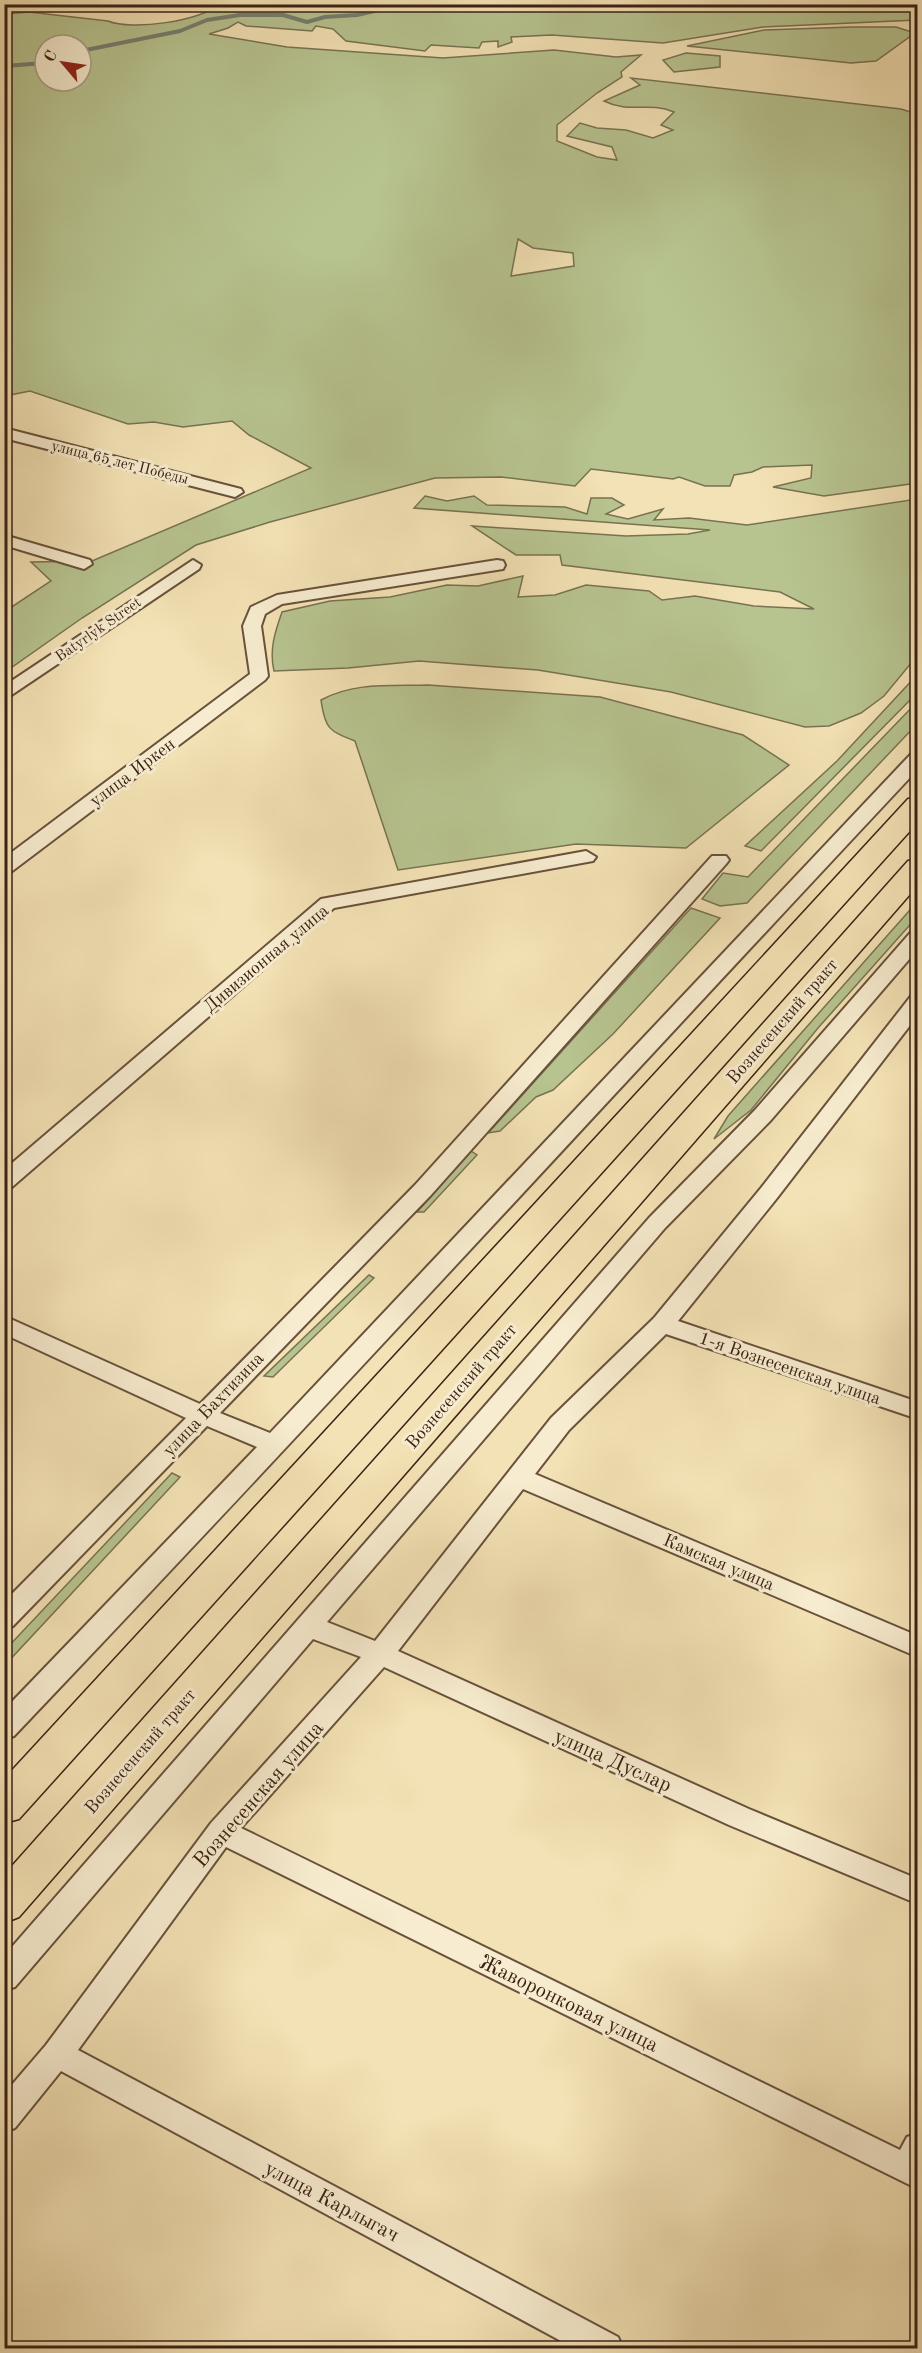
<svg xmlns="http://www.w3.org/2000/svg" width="922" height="2353" font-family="'Old Standard TT',serif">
<rect width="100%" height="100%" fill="#f3e2b5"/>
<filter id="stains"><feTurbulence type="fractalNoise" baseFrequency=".00333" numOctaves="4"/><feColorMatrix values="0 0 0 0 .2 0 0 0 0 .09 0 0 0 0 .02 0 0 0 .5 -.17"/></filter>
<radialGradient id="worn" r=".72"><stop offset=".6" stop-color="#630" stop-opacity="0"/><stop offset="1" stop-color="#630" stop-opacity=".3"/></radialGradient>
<g fill="#b7c490" stroke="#797252" stroke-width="1.5" fill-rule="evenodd">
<path d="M220 4 917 5V20L763 27 663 43 552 35 511 37 512 42 498 47V41L482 42 479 48 431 45 425 51 346 41 333 29 316 26 312 31 246 26 238 22 228 28 209 34 287 47 443 58 554 50 616 57 641 55 621 72 622 77 597 93 557 125V141L597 157 617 160 612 147 567 136 580 123 597 128 626 130 653 138 673 130 661 125 674 112C647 101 630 114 604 101L640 85 631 78 901 109 917 114V483L824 496 773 487 811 478 812 465 763 467 752 472 734 475 730 486H705L679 477 673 479 591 469 575 486 501 477 435 478 270 522 196 545 82 618 5 672 4 612 51 581 31 562 92 561 311 468 249 435 232 421 183 427 154 422 128 424 30 391 5 396V14L29 12 108 21C132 31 201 21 220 4ZM45 45H81V81H45ZM518 239 533 248 573 253 574 266 511 276Z"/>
<polygon points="852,27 896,27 915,33 876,61 851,63 687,46 764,30"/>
<polygon points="686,53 720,56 720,67 674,72 663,60"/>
<path d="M425 496 447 501 474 496 487 505 565 507 587 514 591 498H612L624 505 606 514 628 519 663 509 654 520 689 518 747 525 917 499V656L884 696 861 713 829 726 805 727 671 692 538 670 419 661 348 668 274 671C269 650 275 632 282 612L330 601 390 597 447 585 478 586 523 576 518 597 555 595 586 585 649 591 662 600 695 596 754 606 814 609 780 592 562 565 560 555H516L472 526 626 536 688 534 710 530 414 508Z"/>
<polygon points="917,675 917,693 761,851 745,846 837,761"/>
<path d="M428 685 600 697 743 735 789 765 686 848 576 844 398 870 355 741C329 731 325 729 321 700 354 682 390 686 428 685Z"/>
<polygon points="917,702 917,724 747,903 720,906 702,899 723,873 748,877"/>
<polygon points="917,902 917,917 818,1028 751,1110 714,1139 728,1116"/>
<polygon points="691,908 720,918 613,1034 553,1090 536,1097 500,1131 488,1133"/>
<polygon points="471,1151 477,1155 424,1212 417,1212"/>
<polygon points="369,1275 374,1278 273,1377 264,1376"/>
<polygon points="172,1473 180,1477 5,1665 5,1650"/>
</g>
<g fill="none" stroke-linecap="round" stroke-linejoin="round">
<g stroke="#757f70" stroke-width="4">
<polyline points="81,51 180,31 207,20 240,15 283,15 307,22 325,17 357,15 405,4"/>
<polyline points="4,66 45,63"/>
</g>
<g stroke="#69513c" stroke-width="4">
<g id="street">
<polygon points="4,428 241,489 243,492 235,497 4,438"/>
<polygon points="4,535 90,560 92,564 84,569 4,545"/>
<polygon points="193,560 201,565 199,569 4,700 4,686"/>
<polygon points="497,560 503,561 505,565 503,569 282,604 265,614 261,626 268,676 265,680 11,872 4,874 4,858 250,674 243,626 251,607 277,595"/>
<path d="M918 753V769C616 1091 318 1417 14 1736L4 1739V1710L257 1447 207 1426 13 1626 4 1629V1602L186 1418 4 1334V1316L200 1404 415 1185 712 856H726L729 860 726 864 431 1195 220 1413 270 1433 911 754Z"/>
<polygon points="586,851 596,857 593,861 334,908 12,1187 4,1189 4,1170 321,899"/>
<polygon points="918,930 918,949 771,1120 665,1228 327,1622 375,1641 551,1418 654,1318 761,1188 911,996 918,994 918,1015 777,1198 678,1321 918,1402 918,1419 666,1334 569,1430 535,1474 918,1636 918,1657 523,1489 398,1651 749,1809 918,1879 918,1904 729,1825 384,1667 241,1828 900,2150 907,2137 918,2133 918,2189 226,1847 78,2050 618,2337 623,2348 574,2348 61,2071 15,2128 4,2132 4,2094 46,2045 211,1823 361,1657 313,1639 15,1987 4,1990 4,1956 649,1218 755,1110 911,932"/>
</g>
</g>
<g stroke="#3b2114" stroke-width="3">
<g id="primary">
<polygon points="918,797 918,822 19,1819 4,1823 4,1779 908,799"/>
<polygon points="918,859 918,885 19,1917 4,1923 4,1875 908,861"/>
</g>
</g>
<use href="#street" fill="#f7eccf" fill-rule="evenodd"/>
<use href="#primary" fill="#f3e2b5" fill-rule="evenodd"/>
</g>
<g text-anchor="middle" stroke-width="6" stroke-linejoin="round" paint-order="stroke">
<g font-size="15" fill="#3b2114" stroke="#f7eccf">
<text transform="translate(120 462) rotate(14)" y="5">улица 65 лет Победы</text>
<text transform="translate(98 629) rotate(-35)" y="5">Batyrlyk Street</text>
</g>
<g font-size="18" fill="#3b2114" stroke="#f7eccf">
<text transform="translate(132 772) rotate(-37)" y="6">улица Иркен</text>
<text transform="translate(266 958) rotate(-40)" y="6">Дивизионная улица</text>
<text transform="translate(782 1021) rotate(-49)" y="6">Вознесенский тракт</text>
<text transform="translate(790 1368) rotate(19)" y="6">1-я Вознесенская улица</text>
<text transform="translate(461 1386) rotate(-49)" y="6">Вознесенский тракт</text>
<text transform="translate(213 1404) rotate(-46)" y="6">улица Бахтизина</text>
<text transform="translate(719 1562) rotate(23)" y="6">Камская улица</text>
<text transform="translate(140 1751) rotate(-49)" y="6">Вознесенский тракт</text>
</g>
<g font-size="21" fill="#3b2114" stroke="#f7eccf">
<text transform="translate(613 1760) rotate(24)" y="7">улица Дуслар</text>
<text transform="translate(258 1794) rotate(-49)" y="7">Вознесенская улица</text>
<text transform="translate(569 2003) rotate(26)" y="7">Жаворонковая улица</text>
<text transform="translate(332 2201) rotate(28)" y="7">улица Карлыгач</text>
</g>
</g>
<rect width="922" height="2353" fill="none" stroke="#f3e2b5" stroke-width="24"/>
<rect x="6" y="6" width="910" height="2341" fill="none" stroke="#3b2114" stroke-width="3"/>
<rect x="12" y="12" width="898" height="2329" fill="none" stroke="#3b2114" stroke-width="1.5"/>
<g transform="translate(63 63) rotate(299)"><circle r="28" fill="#f7eccf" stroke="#ac9b84" stroke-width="1.5"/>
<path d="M0-4.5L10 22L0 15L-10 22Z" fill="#8f2418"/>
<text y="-9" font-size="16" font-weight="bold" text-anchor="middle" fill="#3b2114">С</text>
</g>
<rect width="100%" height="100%" filter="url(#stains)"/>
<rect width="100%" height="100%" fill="url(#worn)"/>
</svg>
